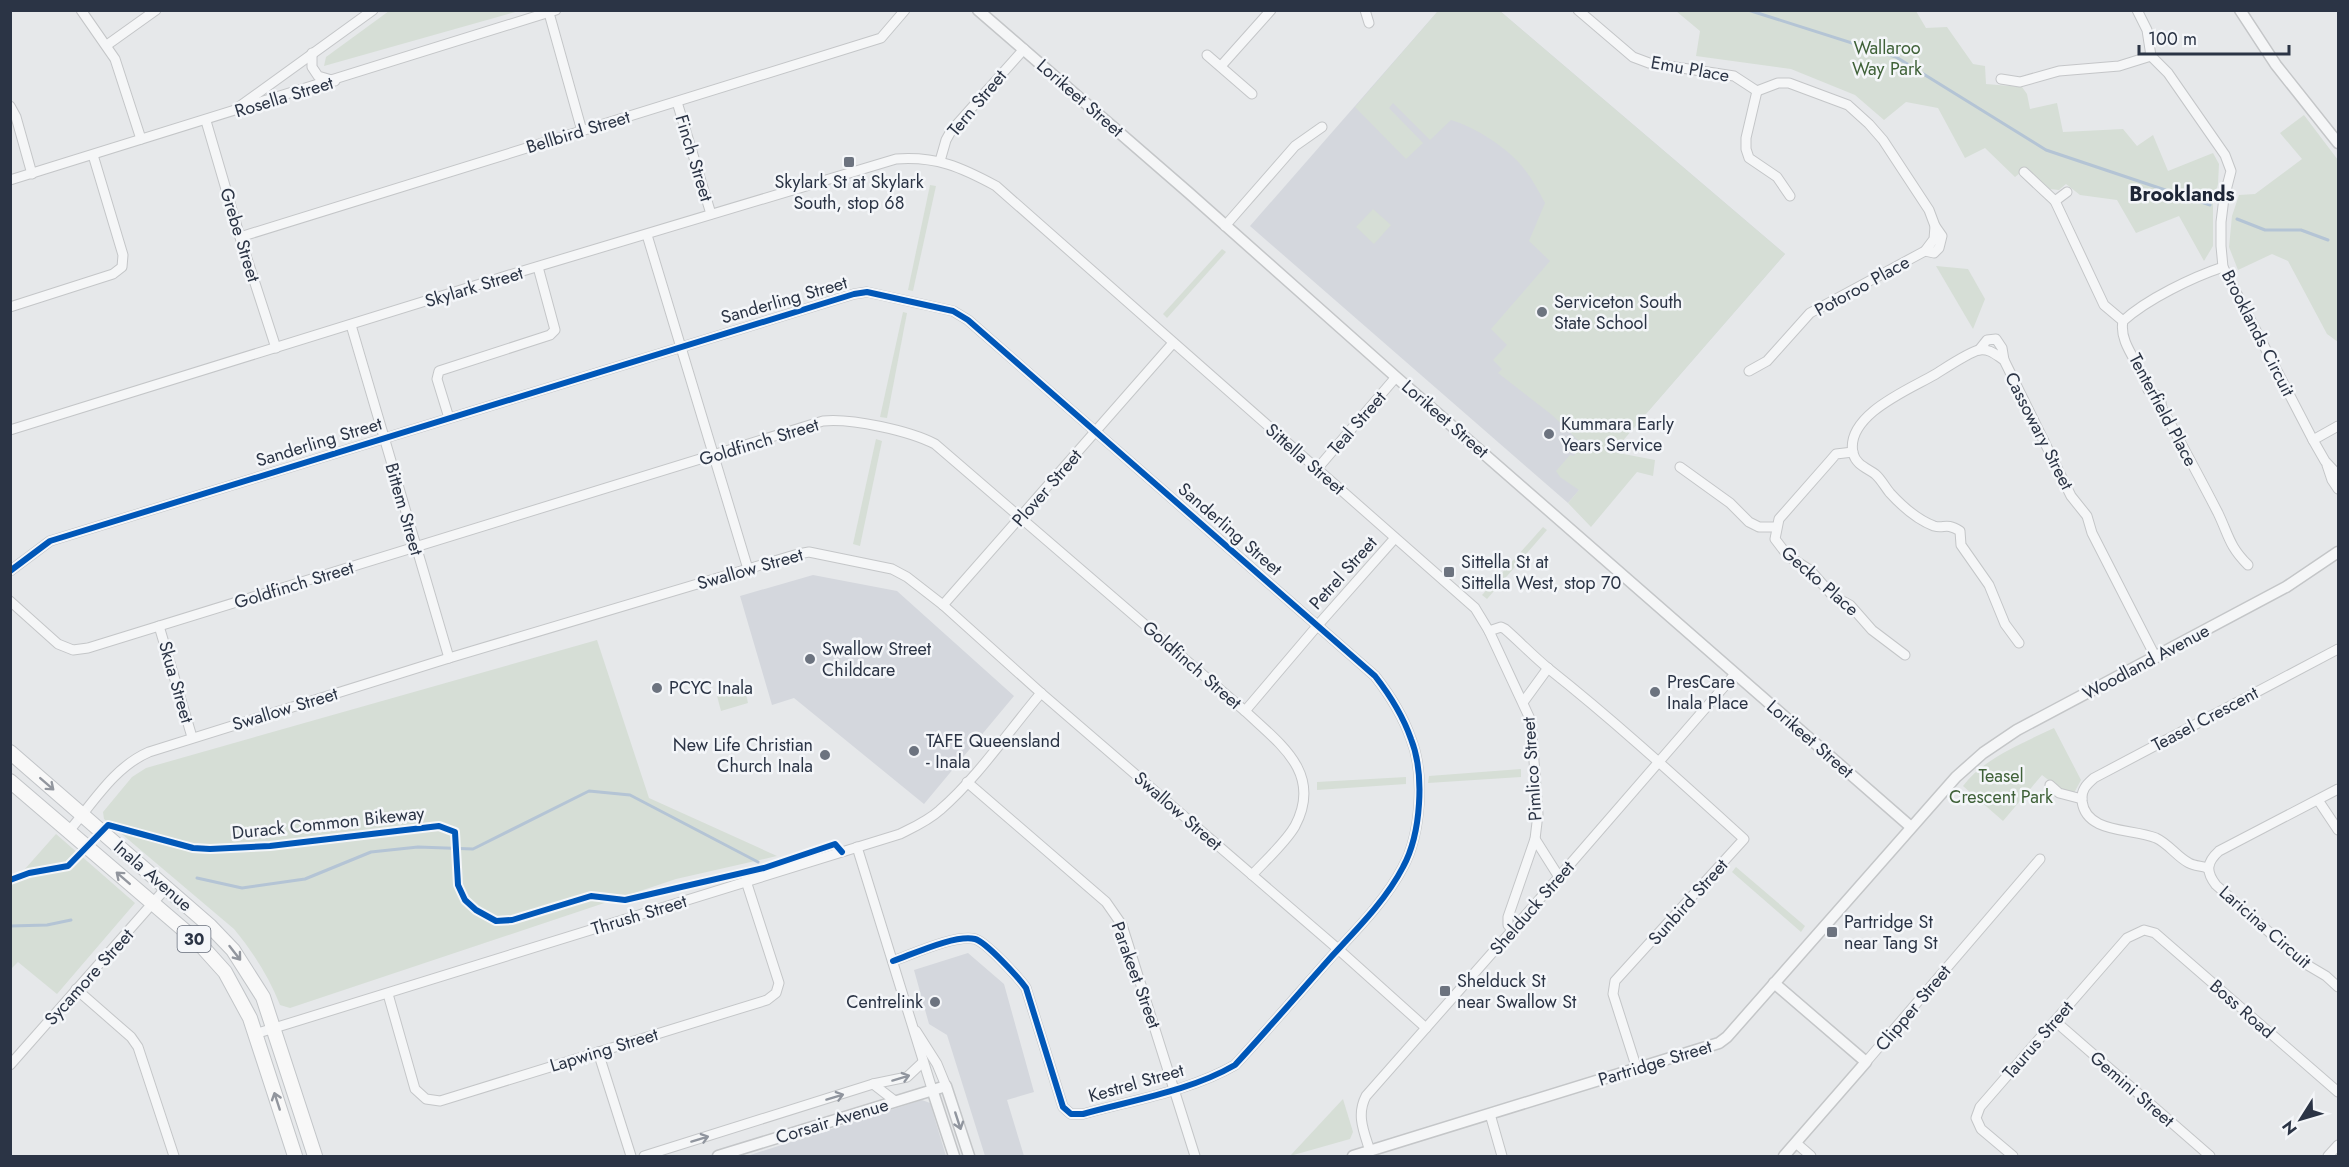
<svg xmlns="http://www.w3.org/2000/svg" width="2349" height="1167" font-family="Jost,sans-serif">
<rect width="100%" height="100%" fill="#e6e8ea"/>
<g fill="#d4d7dd">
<polygon points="1438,11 1500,11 1785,254 1568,503 1250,226"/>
<polygon points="813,575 897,591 1014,696 924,804 794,698 772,705 740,596"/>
<polygon points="968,953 1004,984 1034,1092 1007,1100 1024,1156 985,1156 947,1035 929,1024 914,970"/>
<polygon points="922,1100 930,1103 946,1156 747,1156"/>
</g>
<g fill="#d6ded6">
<polygon points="519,11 324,66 326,57 389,11"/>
<path d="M1438 11H1500L1785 254 1613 452 1655 460 1653 476 1637 472 1591 527 1568 503 1579 490 1560 477 1556 471 1570 455 1574 456 1580 442 1552 415 1498 373 1502 369 1493 360 1507 345 1491 329 1550 261 1529 241 1545 203C1539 192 1533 180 1525 170 1510 149 1475 127 1451 120L1430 140 1393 103 1389 108 1423 143 1406 159 1355 107Z"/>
<polygon points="1676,11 1916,11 1926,28 1947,27 1973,64 1985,66 1986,84 2022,87 2027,94 2030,109 2057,103 2063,132 2123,129 2137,146 2153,135 2168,171 2213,153 2219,164 2218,184 2213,204 2213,246 2204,261 2179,216 2136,233 2117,200 2080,195 2066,184 2059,190 2050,189 2026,168 2015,177 1985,148 1965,158 1938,108 1906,102 1884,120 1855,95 1791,69 1696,56 1700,31"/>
<polygon points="2304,115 2338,160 2338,342 2327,334 2288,261 2272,254 2238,270 2229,247 2232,216 2239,195 2255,194 2302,159 2280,133"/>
<polygon points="930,185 936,186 913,291 908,290"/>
<polygon points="1373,209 1391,225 1374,244 1356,227"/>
<polygon points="1222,249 1226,252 1167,318 1163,314"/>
<polygon points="1936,266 1968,269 1985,299 1973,329"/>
<polygon points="903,312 907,313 887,418 880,417"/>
<polygon points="876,439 882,441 860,546 853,544"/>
<polygon points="1543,527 1547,530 1487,599 1482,595"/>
<path d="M597 640 649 798 777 856 676 879 290 1008 280 1005C269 977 253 952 234 929L104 819 103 812 132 777 146 768Z"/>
<polygon points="744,685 748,703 721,711 716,692"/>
<path d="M2054 728 2081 780 2073 795 2061 790 2042 775 2003 821 1963 786C1984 758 2023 743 2054 728Z"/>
<polygon points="1521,769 1521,777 1428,783 1429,776"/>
<polygon points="1406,777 1406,784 1317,790 1317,782"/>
<polygon points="56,834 135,903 57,994 18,962 10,970 11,877 25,869"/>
<polygon points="1736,867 1805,926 1801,932 1732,872"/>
<polygon points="1343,1099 1353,1132 1350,1139 1290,1156"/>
</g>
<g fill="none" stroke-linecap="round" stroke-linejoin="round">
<g stroke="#b4c4d5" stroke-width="3">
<polyline points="1748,10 1896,57 2046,150 2210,205"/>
<polyline points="2237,219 2265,230 2301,230 2328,240"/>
<polyline points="197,878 242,888 305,879 371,852 418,847 473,849 589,791 630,795 758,862"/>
<polyline points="10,926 47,925 71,920"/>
</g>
<g stroke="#c4c6c8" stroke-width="11">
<g id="minor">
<polyline points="81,10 115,59 141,139"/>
<polyline points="1365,10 1369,23"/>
<polyline points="1578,10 1633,57 1649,63 1734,76 1757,91 1778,83 1789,83 1848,105 1869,124 1883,140 1929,210 1935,226 1934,239 1925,251 1810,313 1767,361 1749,371"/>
<polyline points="2137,10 2147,30 2151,56 2168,73 2225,155 2231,171 2224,198 2221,222 2221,246 2223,267 2313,440 2325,461 2338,475"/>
<polyline points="549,13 582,131"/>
<polyline points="107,45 156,10"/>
<polyline points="312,53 312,67 318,76 335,81"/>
<polyline points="1207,55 1252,94"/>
<polyline points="1221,66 1271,10"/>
<polyline points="2001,79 2020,82 2059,71 2119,66 2151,56"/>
<polyline points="1757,91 1746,138 1746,149 1749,158 1777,177 1790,196"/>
<polyline points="677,102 711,214"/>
<polyline points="10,106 16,117 32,174"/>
<polyline points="236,109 373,10"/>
<polyline points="206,121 240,237 276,348"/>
<polyline points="940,161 946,140 951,131 1024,49"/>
<polyline points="2024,172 2055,201 2104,305 2123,321"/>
<polyline points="10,180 556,10"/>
<polyline points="2055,201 2067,192"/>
<polyline points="1225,226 1295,146 1322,127"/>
<polyline points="647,235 748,569"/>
<polyline points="240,237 881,38 905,10"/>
<polyline points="1925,251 1934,253 1939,248 1942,236 1935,226"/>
<path d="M2223 267C2193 277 2147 299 2123 321 2118 345 2144 367 2148 390L2160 397 2162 408C2181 443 2200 478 2218 513 2229 536 2229 546 2248 565"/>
<polyline points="10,307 113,274 122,267 123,255 93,155"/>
<polyline points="351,325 449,658"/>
<polyline points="1979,350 1987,340 1996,339 2002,348 2004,360"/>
<polyline points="449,418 437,379 439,371 550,335 555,330 538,267"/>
<path d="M10 430 506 276 896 159C936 156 961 167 996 186L1475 608 1489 631 1531 721 1538 814 1535 839 1508 917V925L1513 930"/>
<polyline points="2313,440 2338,426"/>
<polyline points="1853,452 1836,454 1830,461 1779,519 1775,539 1788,556 1810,570 1833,596 1850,605 1872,630 1905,655"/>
<polyline points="2327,465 2332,480 2338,489"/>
<polyline points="1680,467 1730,503 1749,522 1759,527 1776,527"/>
<polyline points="1317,469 1396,377"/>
<path d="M10 571 50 541 854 294 867 292 953 311 968 320 1375 676C1389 694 1403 716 1411 739 1425 774 1421 834 1403 867 1386 900 1357 929 1332 956 1300 992 1268 1029 1235 1065 1190 1091 1133 1100 1083 1114H1071L1063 1107 1026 988C1019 978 986 942 975 939 956 934 913 954 893 961"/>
<path d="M10 601 58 644 73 650 88 648 823 421C852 418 910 431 935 444L1245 711C1280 744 1323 773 1295 826 1286 842 1265 861 1252 875"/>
<polyline points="943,605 1173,343"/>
<polyline points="159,626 192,737"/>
<path d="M1489 631 1501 627 1505 629C1520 642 1534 657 1549 669 1617 723 1680 781 1744 839L1615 981 1613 994 1637 1069"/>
<path d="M2019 643 2005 624 1989 585 1961 545 1960 531C1945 522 1945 529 1934 526 1918 520 1901 505 1890 493 1885 487 1881 479 1875 474 1867 468 1856 465 1853 453 1845 415 1910 389 1934 375 1944 369 1969 352 1979 350 1989 348 1996 355 2004 360L2071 496 2087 516 2092 533 2156 658"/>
<polyline points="1524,701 1548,668"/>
<polyline points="1245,711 1318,625 1395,538"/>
<polyline points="967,782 1106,902 1122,925 1195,1156"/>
<polyline points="2050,785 2059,793 2082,799"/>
<path d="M2338 789 2219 851C2207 862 2205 871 2216 885L2304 963 2326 976 2338 987"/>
<polyline points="2318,800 2338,830"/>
<path d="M69 831C93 803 114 767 149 752L449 658 798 554 809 552 892 569 907 577 943 605 1041 693 1338 949 1426 1028"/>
<polyline points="1535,839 1559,877"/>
<polyline points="857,847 932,1089"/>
<path d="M2207 868C2202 866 2194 866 2189 863 2177 857 2169 844 2156 838 2132 828 2086 834 2082 801 2081 790 2086 785 2094 778L2338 649"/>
<polyline points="76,989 131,1037 138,1047 174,1156"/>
<polyline points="388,994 415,1089 426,1099 440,1101 767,1000 776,993 779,983 746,881"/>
<polyline points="2055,1021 2210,1156"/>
<polyline points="916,1031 937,1064 946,1086"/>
<path d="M255 1034 900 834C914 827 928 821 940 810 978 777 1008 732 1041 693"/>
<polyline points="598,1052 631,1156"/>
<polyline points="1866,1062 2040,859"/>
<polyline points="10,1065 166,888"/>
<polyline points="873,1084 895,1101"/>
<polyline points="1490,1114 1502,1156"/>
<polyline points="1796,1143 1811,1156"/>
<path d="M1370 1151C1364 1132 1356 1115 1366 1096L1559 877 1735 674"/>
<polyline points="644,1156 873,1084 907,1077 923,1062"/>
<polyline points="2013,1156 1981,1129 1976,1118 1980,1107 2127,938 2144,930 2155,933 2338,1092"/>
<polyline points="2328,1156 2338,1145"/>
</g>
</g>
<g stroke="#c4c6c8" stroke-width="13">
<g id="tertiary">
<polyline points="978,10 1189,193 1396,377 1911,827"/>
<polyline points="2240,10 2276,65 2338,143"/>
<polyline points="1774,983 1866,1062 1784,1156"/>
<polyline points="932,1089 954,1156"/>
<polyline points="718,1156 946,1086 969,1156"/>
<polyline points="1353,1156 1719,1043 1727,1037 1956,777 1983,753 2017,730 2286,587 2338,552"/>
</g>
</g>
<g stroke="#c2c5c8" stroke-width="16">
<g id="primary">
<polyline points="10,752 210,926 233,950 263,997 315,1156"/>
<polyline points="10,781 198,942 225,972 250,1018 295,1156"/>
</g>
</g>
<use href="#minor" stroke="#f5f6f7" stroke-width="9"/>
<use href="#tertiary" stroke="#f5f6f7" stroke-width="10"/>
<use href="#primary" stroke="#f8f8f8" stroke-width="14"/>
<g stroke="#f4f6f9" stroke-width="10">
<g id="cycleway">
<path d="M10 571 50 541 854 294 867 292 953 311 968 320 1375 676C1389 694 1403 716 1411 739 1425 774 1421 834 1403 867 1386 900 1357 929 1332 956 1300 992 1268 1029 1235 1065 1190 1091 1133 1100 1083 1114H1071L1063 1107 1026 988C1019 978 986 942 975 939 956 934 913 954 893 961"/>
<polyline points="10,880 29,873 68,866 108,825 193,848 210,849 270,846 439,826 455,832 458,885 465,900 476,910 496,921 512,920 591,896 625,900 764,868 835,844 842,852"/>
</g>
</g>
<use href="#cycleway" stroke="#0057b8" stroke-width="6"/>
</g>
<defs><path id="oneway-shaft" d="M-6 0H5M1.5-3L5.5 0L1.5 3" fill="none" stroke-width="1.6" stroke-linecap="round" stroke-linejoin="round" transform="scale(1.5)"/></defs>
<g stroke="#92969e">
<use href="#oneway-shaft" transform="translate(47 784) rotate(41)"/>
<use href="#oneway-shaft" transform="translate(123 878) rotate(-139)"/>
<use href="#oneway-shaft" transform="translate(235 953) rotate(52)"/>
<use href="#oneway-shaft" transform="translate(277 1101) rotate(-108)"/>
</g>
<g stroke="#90959e">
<use href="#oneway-shaft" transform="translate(901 1078) rotate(-17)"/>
<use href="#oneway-shaft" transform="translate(835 1097) rotate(-17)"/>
<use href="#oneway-shaft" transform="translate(958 1121) rotate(72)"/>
<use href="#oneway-shaft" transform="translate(700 1139) rotate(-17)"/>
</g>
<g fill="#6c737f" stroke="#f4f6f9" stroke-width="2">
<rect x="843" y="156" width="12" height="12" rx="3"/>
<circle cx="1542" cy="312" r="6"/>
<circle cx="1549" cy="434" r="6"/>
<rect x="1443" y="566" width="12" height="12" rx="3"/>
<circle cx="810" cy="659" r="6"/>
<circle cx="657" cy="688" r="6"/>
<circle cx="1655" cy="692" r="6"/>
<circle cx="914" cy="751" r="6"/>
<circle cx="825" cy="755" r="6"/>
<rect x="1826" y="926" width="12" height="12" rx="3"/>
<rect x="1439" y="985" width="12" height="12" rx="3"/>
<circle cx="935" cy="1002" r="6"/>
</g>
<g text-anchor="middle" stroke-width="5" stroke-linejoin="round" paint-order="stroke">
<rect fill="#f4f6f9" stroke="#676e7b" stroke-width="1.5" x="177.5" y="926" width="33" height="26" rx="4.5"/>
<g font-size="16" font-weight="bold" fill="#2b3445">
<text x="194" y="945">30</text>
</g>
<g font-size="18" fill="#3f6138" stroke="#f4f6f9">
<text x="1887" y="54">Wallaroo<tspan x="1887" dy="21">Way Park</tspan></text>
<text x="2001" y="782">Teasel<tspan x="2001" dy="21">Crescent Park</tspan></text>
</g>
<g font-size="18" fill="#2b3445" stroke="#f4f6f9">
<text transform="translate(1690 69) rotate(10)" y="6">Emu Place</text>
<text transform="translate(284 97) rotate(-17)" y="6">Rosella Street</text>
<text transform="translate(1080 98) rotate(41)" y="6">Lorikeet Street</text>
<text transform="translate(977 103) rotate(-50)" y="6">Tern Street</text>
<text transform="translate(578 132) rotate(-17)" y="6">Bellbird Street</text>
<text transform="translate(694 158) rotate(73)" y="6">Finch Street</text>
<text transform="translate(240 235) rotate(73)" y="6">Grebe Street</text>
<text transform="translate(1862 286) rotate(-29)" y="6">Potoroo Place</text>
<text transform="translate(474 287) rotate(-17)" y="6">Skylark Street</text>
<text transform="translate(784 300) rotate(-16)" y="6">Sanderling Street</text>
<text transform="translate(2258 333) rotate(63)" y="6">Brooklands Circuit</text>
<text transform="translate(2163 410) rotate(62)" y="6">Tenterfield Place</text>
<text transform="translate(1445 419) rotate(41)" y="6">Lorikeet Street</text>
<text transform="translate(1357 423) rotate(-49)" y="6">Teal Street</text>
<text transform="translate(2039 431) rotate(63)" y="6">Cassowary Street</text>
<text transform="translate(319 442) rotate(-17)" y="6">Sanderling Street</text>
<text transform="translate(759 442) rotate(-17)" y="6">Goldfinch Street</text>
<text transform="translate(1305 459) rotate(41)" y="6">Sittella Street</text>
<text transform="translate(1047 488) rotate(-49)" y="6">Plover Street</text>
<text transform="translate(404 509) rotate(74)" y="6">Bittem Street</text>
<text transform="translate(1230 529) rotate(41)" y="6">Sanderling Street</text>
<text transform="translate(750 569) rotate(-16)" y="6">Swallow Street</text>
<text transform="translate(1343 573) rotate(-48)" y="6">Petrel Street</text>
<text transform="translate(1820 581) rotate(41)" y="6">Gecko Place</text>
<text transform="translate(294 585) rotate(-17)" y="6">Goldfinch Street</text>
<text transform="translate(2146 662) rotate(-28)" y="6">Woodland Avenue</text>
<text transform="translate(1192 665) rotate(41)" y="6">Goldfinch Street</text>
<text transform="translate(176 682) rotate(74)" y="6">Skua Street</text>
<text transform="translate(285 709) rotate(-17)" y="6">Swallow Street</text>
<text transform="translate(2205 719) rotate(-28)" y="6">Teasel Crescent</text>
<text transform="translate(1810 739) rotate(41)" y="6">Lorikeet Street</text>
<text transform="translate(1532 769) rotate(-94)" y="6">Pimlico Street</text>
<text transform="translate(1178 811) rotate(41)" y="6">Swallow Street</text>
<text transform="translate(328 823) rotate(-6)" y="6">Durack Common Bikeway</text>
<text transform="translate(153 876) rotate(41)" y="6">Inala Avenue</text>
<text transform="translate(1688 902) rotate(-48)" y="6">Sunbird Street</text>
<text transform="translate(1532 908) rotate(-49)" y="6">Shelduck Street</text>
<text transform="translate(639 915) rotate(-17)" y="6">Thrush Street</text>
<text transform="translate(2265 927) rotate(41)" y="6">Laricina Circuit</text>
<text transform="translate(1136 975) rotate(70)" y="6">Parakeet Street</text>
<text transform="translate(89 977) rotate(-48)" y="6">Sycamore Street</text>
<text transform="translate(1913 1008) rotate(-50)" y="6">Clipper Street</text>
<text transform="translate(2242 1009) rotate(41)" y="6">Boss Road</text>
<text transform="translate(2038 1040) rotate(-49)" y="6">Taurus Street</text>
<text transform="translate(604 1050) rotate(-17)" y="6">Lapwing Street</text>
<text transform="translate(1655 1063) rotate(-17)" y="6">Partridge Street</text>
<text transform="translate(1136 1083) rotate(-16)" y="6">Kestrel Street</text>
<text transform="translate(2132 1089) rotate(41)" y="6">Gemini Street</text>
<text transform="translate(832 1121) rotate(-17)" y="6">Corsair Avenue</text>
</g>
<g font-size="18" fill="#2b3445" stroke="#f4f6f9" text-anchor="start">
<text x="849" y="188" text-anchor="middle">Skylark St at Skylark<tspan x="849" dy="21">South, stop 68</tspan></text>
<text x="1554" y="308">Serviceton South<tspan x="1554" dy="21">State School</tspan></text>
<text x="1561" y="430">Kummara Early<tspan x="1561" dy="21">Years Service</tspan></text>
<text x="1461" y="568">Sittella St at<tspan x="1461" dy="21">Sittella West, stop 70</tspan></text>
<text x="822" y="655">Swallow Street<tspan x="822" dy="21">Childcare</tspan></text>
<text x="1667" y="688">PresCare<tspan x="1667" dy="21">Inala Place</tspan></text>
<text x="669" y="694">PCYC Inala</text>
<text x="926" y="747">TAFE Queensland<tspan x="926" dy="21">- Inala</tspan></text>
<text x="813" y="751" text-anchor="end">New Life Christian<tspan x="813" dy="21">Church Inala</tspan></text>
<text x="1844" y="928">Partridge St<tspan x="1844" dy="21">near Tang St</tspan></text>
<text x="1457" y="987">Shelduck St<tspan x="1457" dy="21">near Swallow St</tspan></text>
<text x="923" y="1008" text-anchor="end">Centrelink</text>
</g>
<g font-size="20" font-weight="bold" fill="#1d2536" stroke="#f4f6f9">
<text x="2182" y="201">Brooklands</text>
</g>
</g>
<rect width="2349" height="1167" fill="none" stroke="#2b3445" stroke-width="24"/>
<g transform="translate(2301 1119) rotate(233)" stroke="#f4f6f9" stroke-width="4.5" paint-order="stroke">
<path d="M0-4.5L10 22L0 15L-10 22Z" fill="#2b3445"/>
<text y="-9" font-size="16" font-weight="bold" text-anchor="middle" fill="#2b3445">N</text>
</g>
<path d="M2139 45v9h150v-9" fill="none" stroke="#2b3445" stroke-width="3"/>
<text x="2148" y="45" font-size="18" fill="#2b3445" stroke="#f4f6f9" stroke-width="4.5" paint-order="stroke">100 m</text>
</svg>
